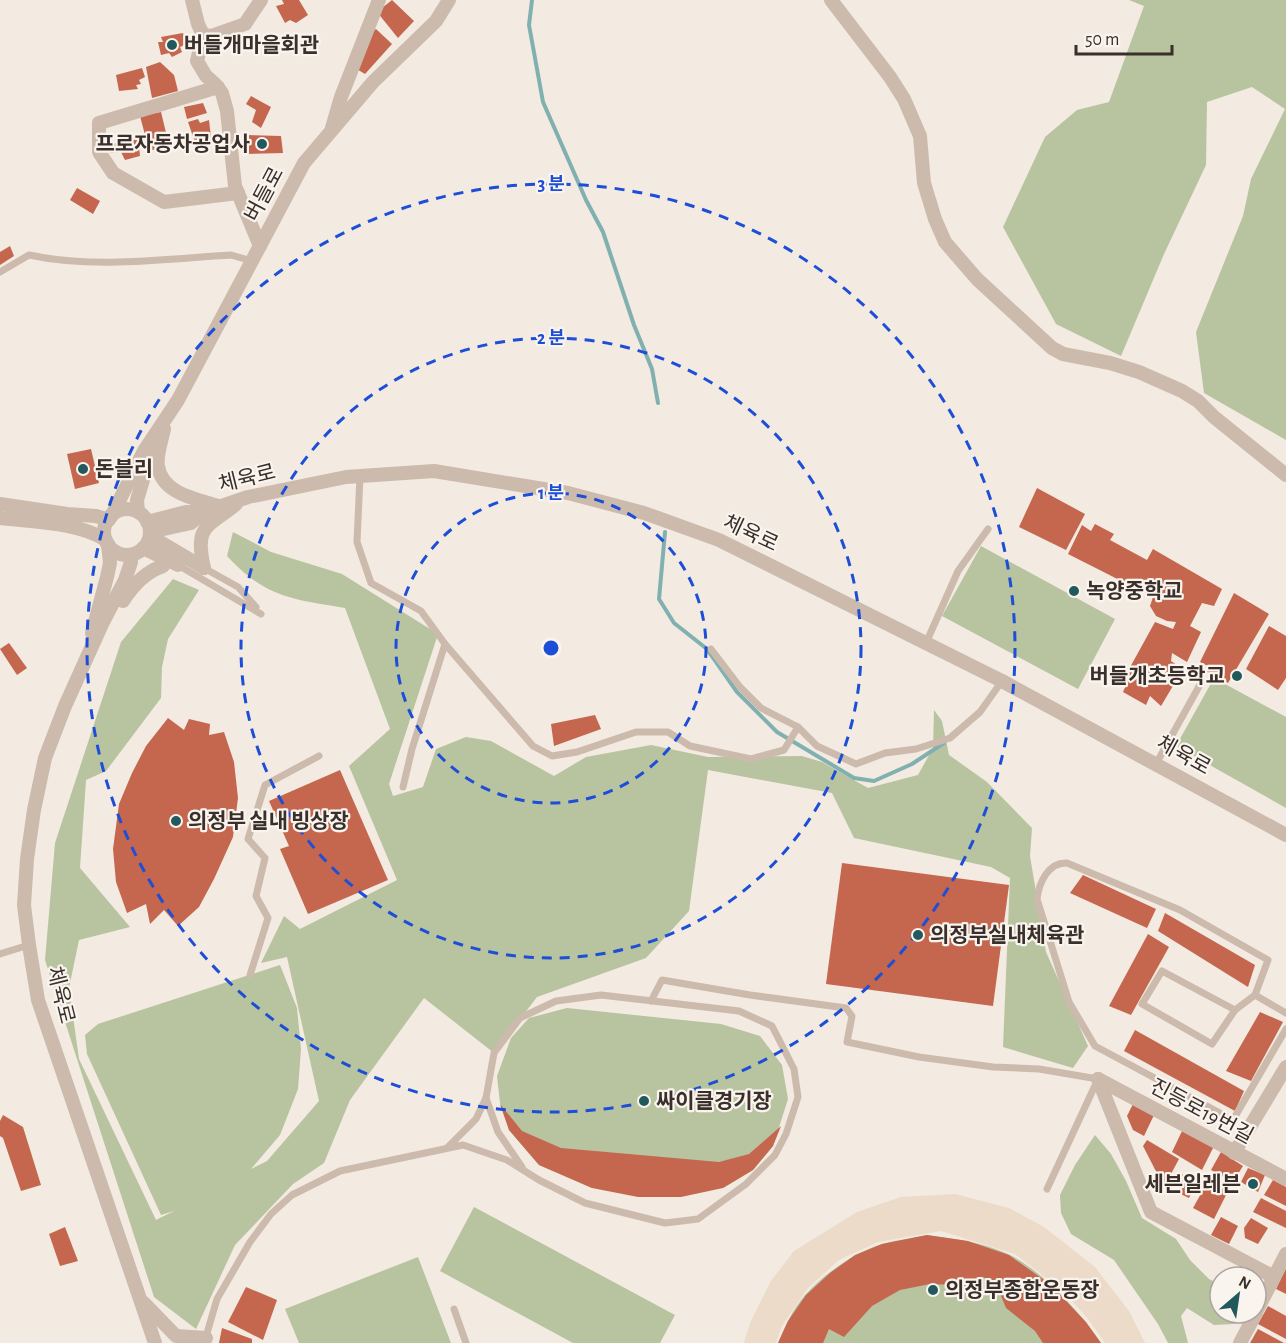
<svg xmlns="http://www.w3.org/2000/svg" width="1286" height="1343" font-family="'Alegreya Sans','Noto Sans KR',sans-serif">
<rect width="100%" height="100%" fill="#f3eae1"/>
<g fill="#b8c3a0">
<polygon points="1129,0 1286,0 1286,440 1204,393 1196,332 1243,216 1251,179 1285,109 1252,87 1207,102 1206,165 1164,254 1121,356 1056,324 1003,227 1045,137 1077,110 1109,102 1144,6"/>
<path d="M233 532 271 552 342 574 438 634 389 784 393 796 423 787 436 749 466 737 491 741 554 776 586 757 651 745 708 757 802 756 822 762 868 788 918 775 933 748 934 710 942 721 949 755 987 782 1032 828 1030 856 1046 952 1088 1046 1073 1068 1003 1047 1010 878 991 867 854 838 832 793 708 770 689 911 646 958 537 997 494 1053 424 998 350 1100 324 1163 293 1184 235 1245 196 1329 154 1297 45 960 55 843 121 642 173 579 199 590 168 639 162 667 161 698 106 771 86 780 80 868 130 927 79 940 69 988 79 1059 156 1220 174 1211 161 1215 87 1054 85 1035 98 1024 280 965 297 1008 301 1049 298 1089 280 1135 251 1169 267 1161 319 1101 287 957 261 963 284 916 300 929 397 880 349 766 390 729 345 608C292 599 266 598 227 556Z"/>
<polygon points="981,546 1115,619 1078,689 942,616"/>
<polygon points="1214,678 1286,717 1286,808 1176,746"/>
<polygon points="567,1008 721,1024 760,1036 782,1065 788,1099 773,1146 753,1170 723,1188 592,1188 539,1165 509,1130 500,1103 497,1076 511,1038 529,1018"/>
<polygon points="1095,1135 1111,1154 1126,1181 1142,1218 1176,1239 1190,1260 1209,1279 1220,1285 1220,1313 1234,1313 1233,1324 1214,1325 1187,1308 1181,1316 1188,1343 1168,1343 1158,1324 1114,1260 1071,1234 1061,1213 1060,1195 1075,1165"/>
<polygon points="474,1207 675,1315 660,1343 573,1343 440,1271"/>
<path d="M927 1235C955 1239 982 1242 1008 1254 1043 1271 1079 1311 1101 1343H778C785 1326 793 1309 805 1295 825 1273 854 1253 882 1244 896 1240 912 1238 927 1235Z"/>
<polygon points="418,1257 451,1343 299,1343 285,1309"/>
</g>
<polygon fill="#ebdbc8" points="955,1194 1009,1208 1044,1227 1095,1267 1129,1311 1145,1343 1105,1343 1088,1319 1065,1293 1015,1254 941,1231 878,1242 839,1260 808,1288 782,1326 776,1343 744,1343 750,1323 771,1281 794,1251 857,1212 901,1197"/>
<g fill="none" stroke-linecap="round" stroke-linejoin="round">
<g stroke="#80b0b0" stroke-width="4">
<polyline points="532,0 529,25 543,102 586,200 603,232 634,325 652,369 658,403"/>
<polyline points="665,532 659,599 674,623 707,649 737,692 777,732 854,778 874,781 912,764 944,743"/>
</g>
</g>
<g fill="#c4674e">
<polygon points="282,0 299,0 308,15 296,23 290,20 285,23 276,6 284,4"/>
<polygon points="392,0 414,21 398,38 377,12"/>
<polygon points="376,29 392,44 365,74 355,68 368,35"/>
<polygon points="183,33 185,38 189,37 191,42 180,47 182,52 172,57 169,53 161,55 158,42 163,42 161,37"/>
<polygon points="160,62 174,75 178,91 152,98 146,67"/>
<polygon points="142,68 145,77 139,80 141,84 136,85 138,89 119,91 116,75"/>
<polygon points="251,96 271,107 261,128 252,122 256,110 246,104"/>
<polygon points="203,103 207,113 187,119 184,107"/>
<polygon points="161,112 170,149 149,150 140,116"/>
<polygon points="198,119 200,123 209,120 212,146 197,148 188,122"/>
<polygon points="242,135 281,136 283,153 242,154"/>
<polygon points="138,138 140,156 125,160 121,152 110,153 108,145"/>
<polygon points="77,188 100,201 93,214 70,200"/>
<polygon points="10,246 14,256 0,265 0,252"/>
<polygon points="91,449 99,483 75,489 67,454"/>
<polygon points="1037,488 1085,514 1066,550 1019,527"/>
<polygon points="1095,524 1114,534 1110,540 1147,560 1153,549 1222,589 1214,606 1202,603 1190,626 1201,632 1187,662 1172,653 1171,661 1183,669 1161,706 1150,696 1146,705 1123,692 1127,683 1123,680 1155,622 1173,629 1176,622 1167,621 1156,616 1150,606 1153,597 1068,554 1082,525 1091,531"/>
<polygon points="1234,593 1269,614 1228,683 1206,671 1208,666 1200,662"/>
<polygon points="1269,626 1286,636 1286,678 1278,690 1246,669"/>
<polygon points="9,643 27,668 17,675 0,649"/>
<polygon points="595,715 601,729 554,746 551,724"/>
<polygon points="168,718 184,730 189,719 210,724 209,735 224,732 234,762 238,798 233,837 214,879 199,907 178,926 164,910 150,924 146,904 127,913 116,882 113,849 119,804 132,773 146,746"/>
<polygon points="340,770 388,880 308,914 280,849 289,846 269,801"/>
<polygon points="842,863 1009,885 993,1006 826,984"/>
<polygon points="1083,875 1156,909 1147,928 1070,893"/>
<polygon points="1165,913 1255,965 1248,987 1158,931"/>
<polygon points="1148,934 1169,947 1131,1015 1109,1006"/>
<polygon points="1260,1012 1283,1022 1251,1081 1226,1071"/>
<polygon points="1135,1030 1244,1091 1235,1111 1124,1051"/>
<polygon points="500,1104 522,1131 561,1148 719,1162 749,1154 781,1126 773,1146 753,1170 723,1188 681,1197 638,1197 592,1188 539,1165 509,1130"/>
<polygon points="1133,1104 1154,1115 1144,1136 1133,1130 1127,1116"/>
<polygon points="3,1115 23,1127 41,1185 21,1191 3,1138 0,1136 0,1121"/>
<polygon points="1183,1129 1215,1144 1202,1170 1172,1152"/>
<polygon points="1147,1140 1179,1159 1164,1187 1143,1146"/>
<polygon points="1221,1152 1243,1166 1233,1182 1211,1170"/>
<polygon points="1248,1168 1265,1175 1258,1192 1241,1182"/>
<polygon points="1178,1172 1197,1182 1189,1198 1170,1189"/>
<polygon points="1273,1180 1286,1187 1286,1206 1264,1195"/>
<polygon points="1208,1181 1228,1191 1214,1219 1193,1208"/>
<polygon points="1261,1198 1286,1211 1286,1228 1253,1212"/>
<polygon points="1221,1217 1238,1226 1229,1244 1211,1235"/>
<polygon points="1251,1218 1268,1228 1258,1244 1245,1238 1244,1228"/>
<polygon points="65,1227 78,1261 60,1266 49,1234"/>
<polygon points="927,1235 968,1241 1009,1255 1051,1285 1086,1322 1101,1343 1043,1343 1035,1331 1006,1308 999,1291 1001,1286 983,1277 977,1290 956,1285 930,1284 900,1290 872,1306 844,1337 829,1329 823,1343 778,1343 788,1321 806,1295 830,1273 855,1255 882,1244"/>
<polygon points="1286,1268 1286,1294 1276,1289"/>
<polygon points="246,1287 277,1300 263,1340 228,1322"/>
<polygon points="1268,1306 1286,1316 1286,1339 1258,1324"/>
<polygon points="222,1328 252,1339 252,1343 219,1343"/>
<polygon points="1258,1329 1284,1343 1250,1343"/>
</g>
<g fill="none" stroke-linecap="round" stroke-linejoin="round">
<g stroke="#ccbaac" stroke-width="7">
<path d="M0 272 29 255C95 269 165 259 231 255L252 261"/>
<polyline points="360,476 357,542 371,583 421,611 445,644 412,749 403,787"/>
<polyline points="178,565 261,614"/>
<polyline points="204,568 238,587 256,607"/>
<polyline points="926,643 958,571 988,529"/>
<polyline points="445,644 533,746 552,756 577,752 636,732 668,732 690,746 751,759 784,750 798,727"/>
<polyline points="711,649 740,687 761,708 798,727 817,746 856,764 885,753 916,749 950,738 980,712 1002,681"/>
<polyline points="1156,764 1202,681"/>
<polyline points="0,954 29,945"/>
<polygon points="1162,971 1235,1010 1212,1044 1142,1004"/>
<polyline points="250,975 268,918 256,896 265,858 248,839 265,785 319,756"/>
<polyline points="651,1001 662,980 750,995 846,1008 852,1016 847,1042 919,1057 993,1067 1039,1069 1098,1079 1047,1189"/>
<polyline points="1235,1010 1255,995"/>
<path d="M1286 1013 1255 995 1268 960 1180 910 1067 863C1048 862 1039 883 1037 899L1069 1002 1095 1046 1233 1120 1286 1029"/>
<polyline points="486,1098 498,1132 522,1167"/>
<polyline points="454,1309 466,1343"/>
<polyline points="205,1340 217,1299 250,1242 271,1214 292,1195 340,1171 463,1145 507,1160 539,1180 585,1203 665,1223 698,1219 746,1184 775,1155 786,1134 798,1097 794,1069 772,1026 739,1011 601,995 556,1001 520,1018 494,1053 486,1098 476,1119 448,1147"/>
</g>
<g stroke="#ccbaac" stroke-width="14">
<polyline points="192,0 198,24 203,35 197,61 206,76 215,84 222,93 227,111 235,186 260,246"/>
<polyline points="831,0 890,77 904,99 920,136 924,183 935,219 945,242 977,279 1052,348 1063,354 1110,363 1139,372 1182,391 1198,401 1214,417 1286,475"/>
<polyline points="203,35 211,36 245,24 261,0"/>
<polyline points="218,87 99,123 99,152 113,173 164,202 238,193"/>
<polyline points="332,128 341,97 379,0"/>
<path d="M164 429C162 439 156 456 158 466 162 494 197 499 218 506"/>
<polyline points="0,504 67,514 96,516 109,520"/>
<circle cx="127" cy="532" r="23"/>
<polyline points="138,512 137,500 152,450"/>
<polyline points="111,517 144,451 178,400 304,163 373,82 436,21 449,0"/>
<path d="M0 518C32 522 79 522 106 540"/>
<polyline points="147,522 186,512 204,512"/>
<polyline points="150,532 191,523 204,512 248,497 346,477 434,471 568,493 644,513 719,540 1002,681 1286,835"/>
<polyline points="150,536 204,568"/>
<polyline points="143,548 178,565"/>
<polyline points="131,555 131,562 125,580 102,624 65,706 45,758 34,810 27,859 24,905 29,945 38,1000 155,1343"/>
<path d="M204 568C194 525 207 528 236 504"/>
<path d="M123 601C133 585 145 572 163 566"/>
<polyline points="92,633 107,577 110,563 108,544"/>
<polyline points="1098,1079 1151,1212 1274,1277"/>
<polyline points="1098,1079 1286,1179"/>
<polyline points="1234,1153 1286,1067"/>
<polyline points="144,1303 176,1336 206,1338"/>
<polyline points="1256,1312 1286,1254"/>
<polyline points="1240,1343 1256,1313"/>
</g>
</g>
<g fill="none" stroke="#1d4ed8" stroke-width="3" stroke-dasharray="10 8">
<circle cx="551" cy="648" r="155"/>
<circle cx="551" cy="648" r="310"/>
<circle cx="551" cy="648" r="464"/>
</g>
<g fill="#21595c" stroke="#faf4ee" stroke-width="2">
<circle cx="172" cy="45" r="6"/>
<circle cx="262" cy="144" r="6"/>
<circle cx="83" cy="469" r="6"/>
<circle cx="1074" cy="591" r="6"/>
<circle cx="1237" cy="676" r="6"/>
<circle cx="176" cy="821" r="6"/>
<circle cx="918" cy="935" r="6"/>
<circle cx="644" cy="1101" r="6"/>
<circle cx="1253" cy="1184" r="6"/>
<circle cx="933" cy="1290" r="6"/>
</g>
<g text-anchor="middle" stroke-width="4.5" stroke-linejoin="round" paint-order="stroke">
<g font-size="21" font-weight="bold" fill="#3a2f2b" stroke="#faf4ee" text-anchor="start">
<text x="184" y="52">버들개마을회관</text>
<text x="250" y="151" text-anchor="end">프로자동차공업사</text>
<text x="95" y="476">돈블리</text>
<text x="1086" y="598">녹양중학교</text>
<text x="1225" y="683" text-anchor="end">버들개초등학교</text>
<text x="188" y="828">의정부 실내 빙상장</text>
<text x="930" y="942">의정부실내체육관</text>
<text x="656" y="1108">싸이클경기장</text>
<text x="1241" y="1191" text-anchor="end">세븐일레븐</text>
<text x="945" y="1297">의정부종합운동장</text>
</g>
<g font-size="21" fill="#3a2f2b" stroke="#faf4ee">
<text transform="translate(264 194) rotate(-62)" y="7">버들로</text>
<text transform="translate(247 478) rotate(-14)" y="7">체육로</text>
<text transform="translate(751 533) rotate(25)" y="7">체육로</text>
<text transform="translate(1184 755) rotate(29)" y="7">체육로</text>
<text transform="translate(61 995) rotate(76)" y="7">체육로</text>
<text transform="translate(1202 1111) rotate(28)" y="7">진등로19번길</text>
</g>
</g>
<circle cx="551" cy="648" r="9" fill="#1d4ed8" stroke="#faf4ee" stroke-width="3"/>
<g font-size="18" text-anchor="middle" font-weight="bold" fill="#1d4ed8" stroke="#faf4ee" stroke-width="4.5" stroke-linejoin="round" paint-order="stroke">
<text x="551" y="190">3 분</text>
<text x="551" y="344">2 분</text>
<text x="551" y="499">1 분</text>
</g>
<g transform="translate(1238 1295) rotate(29)"><circle r="28" fill="#faf4ee" stroke="#ada5a0" stroke-width="1.5"/>
<path d="M0-4.5L10 22L0 15L-10 22Z" fill="#21595c"/>
<text y="-9" font-size="16" font-weight="bold" text-anchor="middle" fill="#3a2f2b">N</text>
</g>
<path d="M1076 45v9h96v-9" fill="none" stroke="#3a2f2b" stroke-width="3"/>
<text x="1085" y="45" font-size="18" fill="#3a2f2b" stroke="#faf4ee" stroke-width="4.5" paint-order="stroke">50 m</text>
</svg>
